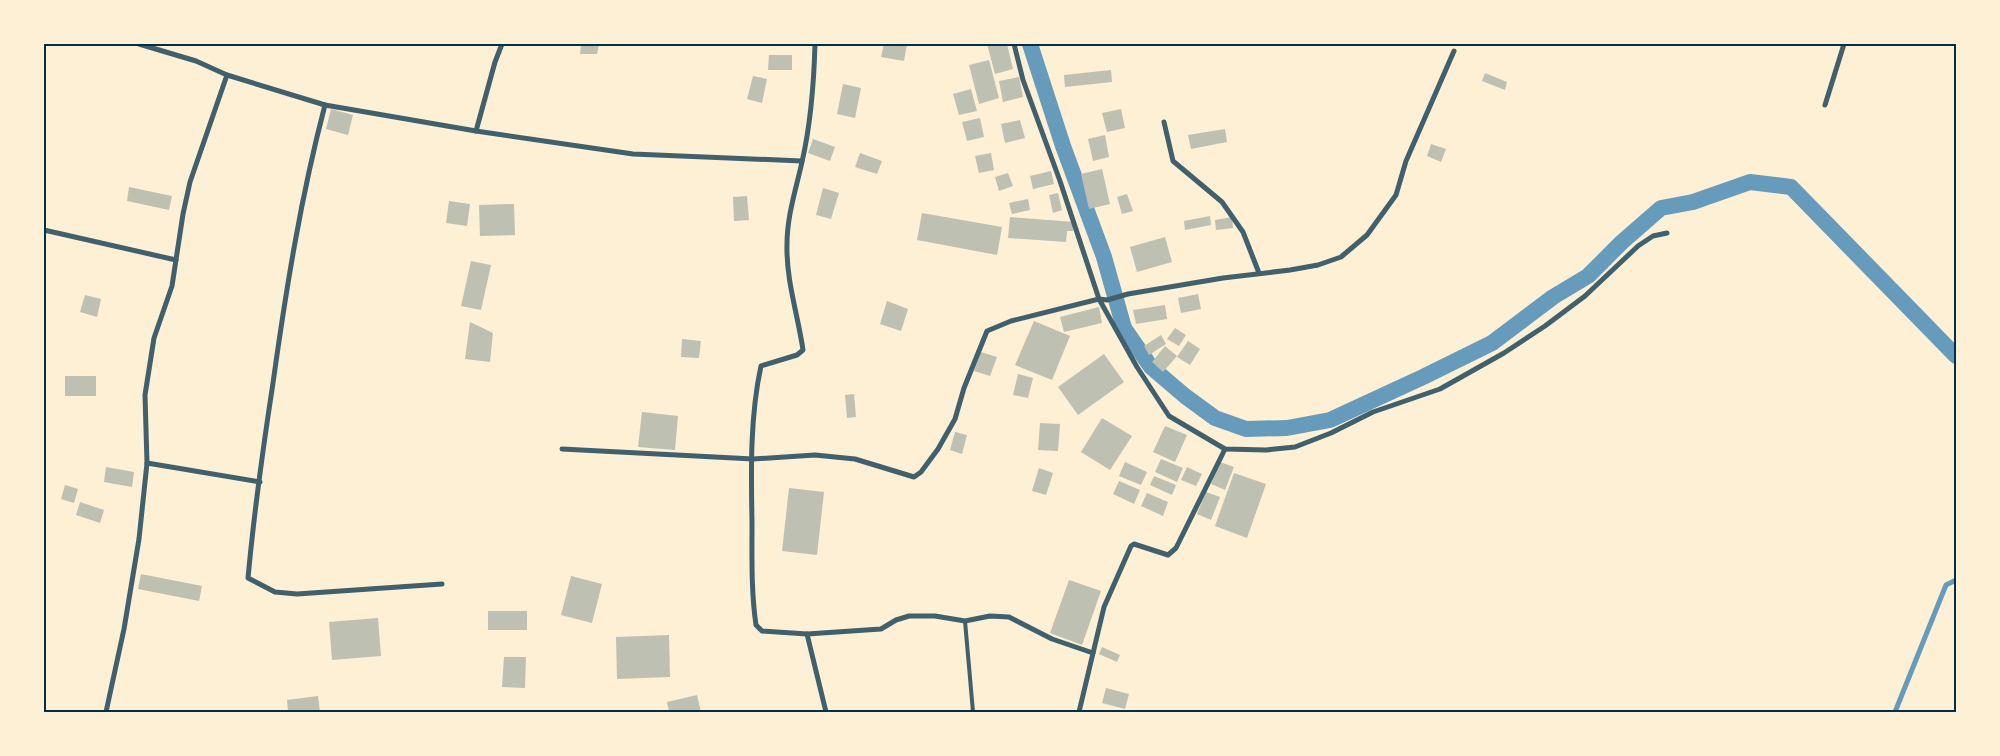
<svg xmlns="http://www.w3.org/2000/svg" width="2000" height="756" font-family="'Nunito Sans',sans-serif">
<rect width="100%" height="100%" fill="#fdf0d5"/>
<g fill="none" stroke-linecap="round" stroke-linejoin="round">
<polyline stroke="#669bbc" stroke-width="5" points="1895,712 1946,585 1956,580"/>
<polyline stroke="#669bbc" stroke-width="16" points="1030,44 1063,146 1104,257 1124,328 1151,367 1185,396 1215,418 1246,429 1287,428 1330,420 1423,377 1492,343 1553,297 1588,276 1622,242 1661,208 1693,202 1750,182 1791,187 1956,356"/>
</g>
<g fill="#bec0b2">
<polygon points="581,44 599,44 597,54 580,54"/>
<polygon points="884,44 907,44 904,61 881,57"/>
<polygon points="987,44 1007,44 1013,69 995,74"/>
<polygon points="769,55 792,55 792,70 768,70"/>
<polygon points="989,60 999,98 979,104 969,65"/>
<polygon points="1111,70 1112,82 1065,87 1064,75"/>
<polygon points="1485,73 1507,82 1505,90 1482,81"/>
<polygon points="753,76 767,79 762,103 747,99"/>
<polygon points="1019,77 1023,97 1003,102 999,81"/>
<polygon points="843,84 861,88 855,118 837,114"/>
<polygon points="971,89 977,111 959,115 953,94"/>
<polygon points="331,109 353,115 348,135 326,129"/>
<polygon points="1121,109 1125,128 1107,132 1102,113"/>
<polygon points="980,118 984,137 967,141 962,122"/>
<polygon points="1020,120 1025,138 1005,143 1001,124"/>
<polygon points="1225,129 1227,142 1191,149 1188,135"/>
<polygon points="1105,135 1109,157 1093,161 1088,139"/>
<polygon points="813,139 835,147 830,161 808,153"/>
<polygon points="1431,144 1446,149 1441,162 1427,156"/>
<polygon points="860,153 882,161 877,174 855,167"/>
<polygon points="991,153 994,170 979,173 975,156"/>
<polygon points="1102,169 1110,204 1089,209 1081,174"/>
<polygon points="1051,171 1054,184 1033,189 1030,176"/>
<polygon points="1008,173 1013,186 999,191 995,177"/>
<polygon points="129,187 172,196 169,210 127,201"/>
<polygon points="823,188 839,193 831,219 816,215"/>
<polygon points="1058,193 1062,210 1053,213 1049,195"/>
<polygon points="1127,194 1133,211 1122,214 1117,197"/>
<polygon points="747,196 749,220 734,221 733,197"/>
<polygon points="1028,199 1030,210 1012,214 1009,203"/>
<polygon points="449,201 470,204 467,226 446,223"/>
<polygon points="514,204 515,235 480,236 479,205"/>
<polygon points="922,213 1002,227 997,255 917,240"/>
<polygon points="1210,216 1211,225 1185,230 1184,221"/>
<polygon points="1010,217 1074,222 1073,231 1067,231 1066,242 1008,238"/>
<polygon points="1232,217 1233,228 1216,230 1215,220"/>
<polygon points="1165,237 1172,262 1137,272 1130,247"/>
<polygon points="471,261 491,265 481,310 461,306"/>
<polygon points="1198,294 1201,309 1181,313 1178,298"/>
<polygon points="85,295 101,299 97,317 80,312"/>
<polygon points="887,301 908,309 901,331 880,324"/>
<polygon points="1165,305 1167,319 1136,324 1133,310"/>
<polygon points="1099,307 1102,323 1064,332 1060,317"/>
<polygon points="1034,321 1070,336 1052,380 1015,365"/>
<polygon points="470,322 493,333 490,362 465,359"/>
<polygon points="1175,328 1186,335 1179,346 1167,339"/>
<polygon points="1161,335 1166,344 1149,355 1144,346"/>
<polygon points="682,339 701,341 699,358 681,357"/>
<polygon points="1188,341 1200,349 1190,365 1177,357"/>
<polygon points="1165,346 1177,356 1163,372 1152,362"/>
<polygon points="981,352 997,357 990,376 974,371"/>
<polygon points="1104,354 1124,382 1078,415 1058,387"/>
<polygon points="1018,374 1033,378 1028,398 1013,395"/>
<rect x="65" y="376" width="31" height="20"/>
<polygon points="854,394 856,417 847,418 845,395"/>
<polygon points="642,412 678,416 675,450 638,447"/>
<polygon points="1102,418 1132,436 1110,470 1081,452"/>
<polygon points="1040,423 1060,424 1058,451 1038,450"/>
<polygon points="1165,426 1187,435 1175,462 1153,452"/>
<polygon points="955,432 967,435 962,454 950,450"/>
<polygon points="1161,459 1183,468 1177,482 1155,472"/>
<polygon points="1125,462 1147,472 1141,485 1119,476"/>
<polygon points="1220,462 1234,467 1225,490 1211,484"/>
<polygon points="106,467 134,472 132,487 104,482"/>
<polygon points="1187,467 1202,474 1196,486 1181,480"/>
<polygon points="1039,468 1053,473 1046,495 1032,491"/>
<polygon points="1234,473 1266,484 1247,538 1215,526"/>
<polygon points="1154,476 1176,485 1172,495 1150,485"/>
<polygon points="1119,481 1140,490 1134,504 1113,494"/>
<polygon points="65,485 78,489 74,503 61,499"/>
<polygon points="789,488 824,492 817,555 782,551"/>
<polygon points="1206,492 1220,497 1211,520 1197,514"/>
<polygon points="1147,493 1168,502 1163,516 1141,506"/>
<polygon points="80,502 104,510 100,523 76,515"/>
<polygon points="141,574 202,586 199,601 138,589"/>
<polygon points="571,576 602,584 592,623 561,615"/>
<polygon points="1069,580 1101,591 1082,645 1050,633"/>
<rect x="488" y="611" width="39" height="19"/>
<polygon points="378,618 381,656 332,660 329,622"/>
<polygon points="669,635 670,677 617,679 616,637"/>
<polygon points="1102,647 1120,655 1117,662 1099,654"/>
<polygon points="504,657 526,657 525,688 502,687"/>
<polygon points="1106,688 1129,694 1125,709 1102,703"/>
<polygon points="697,695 701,712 669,712 667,702"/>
<polygon points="318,696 320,712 288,712 287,700"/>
</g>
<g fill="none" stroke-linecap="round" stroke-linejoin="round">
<polyline stroke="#3f606c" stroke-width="4" points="965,621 973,712"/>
<g stroke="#3f606c" stroke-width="5">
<path d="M815 44C814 80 810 127 802 162 796 189 787 216 787 244 786 281 798 315 803 350L797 355 761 366C750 416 751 471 752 522 752 556 751 591 756 625L762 631 807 634 881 629 896 620 909 616H935L965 621 990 616 1009 617 1052 639 1093 653"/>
<polyline points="1014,44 1023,80 1060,181 1099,299 1137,367 1169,416 1225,449 1266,450 1295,447 1331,433 1373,412 1440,389 1504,353 1545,326 1585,296 1638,246 1653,236 1667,233"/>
<polyline points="227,75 325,105 476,131 633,154 802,161"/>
<path d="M325 105C301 196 286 290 273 383 263 448 254 513 248 578L275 592 297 594 442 584"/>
<polyline points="1825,105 1844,44"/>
<polyline points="1164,122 1173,161 1222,202 1243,232 1259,273"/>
<polyline points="476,131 495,62 502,44"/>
<polyline points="44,230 176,260"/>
<polyline points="562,449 753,459 815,455 855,459 914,477 921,472 938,449 955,419 964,388 987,331 1011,321 1099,299 1107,300 1128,294 1223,278 1290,270 1318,265 1341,257 1367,235 1396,195 1406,161 1454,51"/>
<polyline points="147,463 260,482"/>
<polyline points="807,634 826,712"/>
<polyline points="106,712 124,629 139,539 147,463 145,395 154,338 172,286 183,214 190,182 227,75 196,61 139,44"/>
<polyline points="1079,712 1104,607 1131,546 1134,544 1168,555 1176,548 1225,449"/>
</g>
</g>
<rect width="2000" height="756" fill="none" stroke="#fdf0d5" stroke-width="90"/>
<rect x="45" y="45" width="1910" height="666" fill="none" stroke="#003049" stroke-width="2"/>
</svg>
